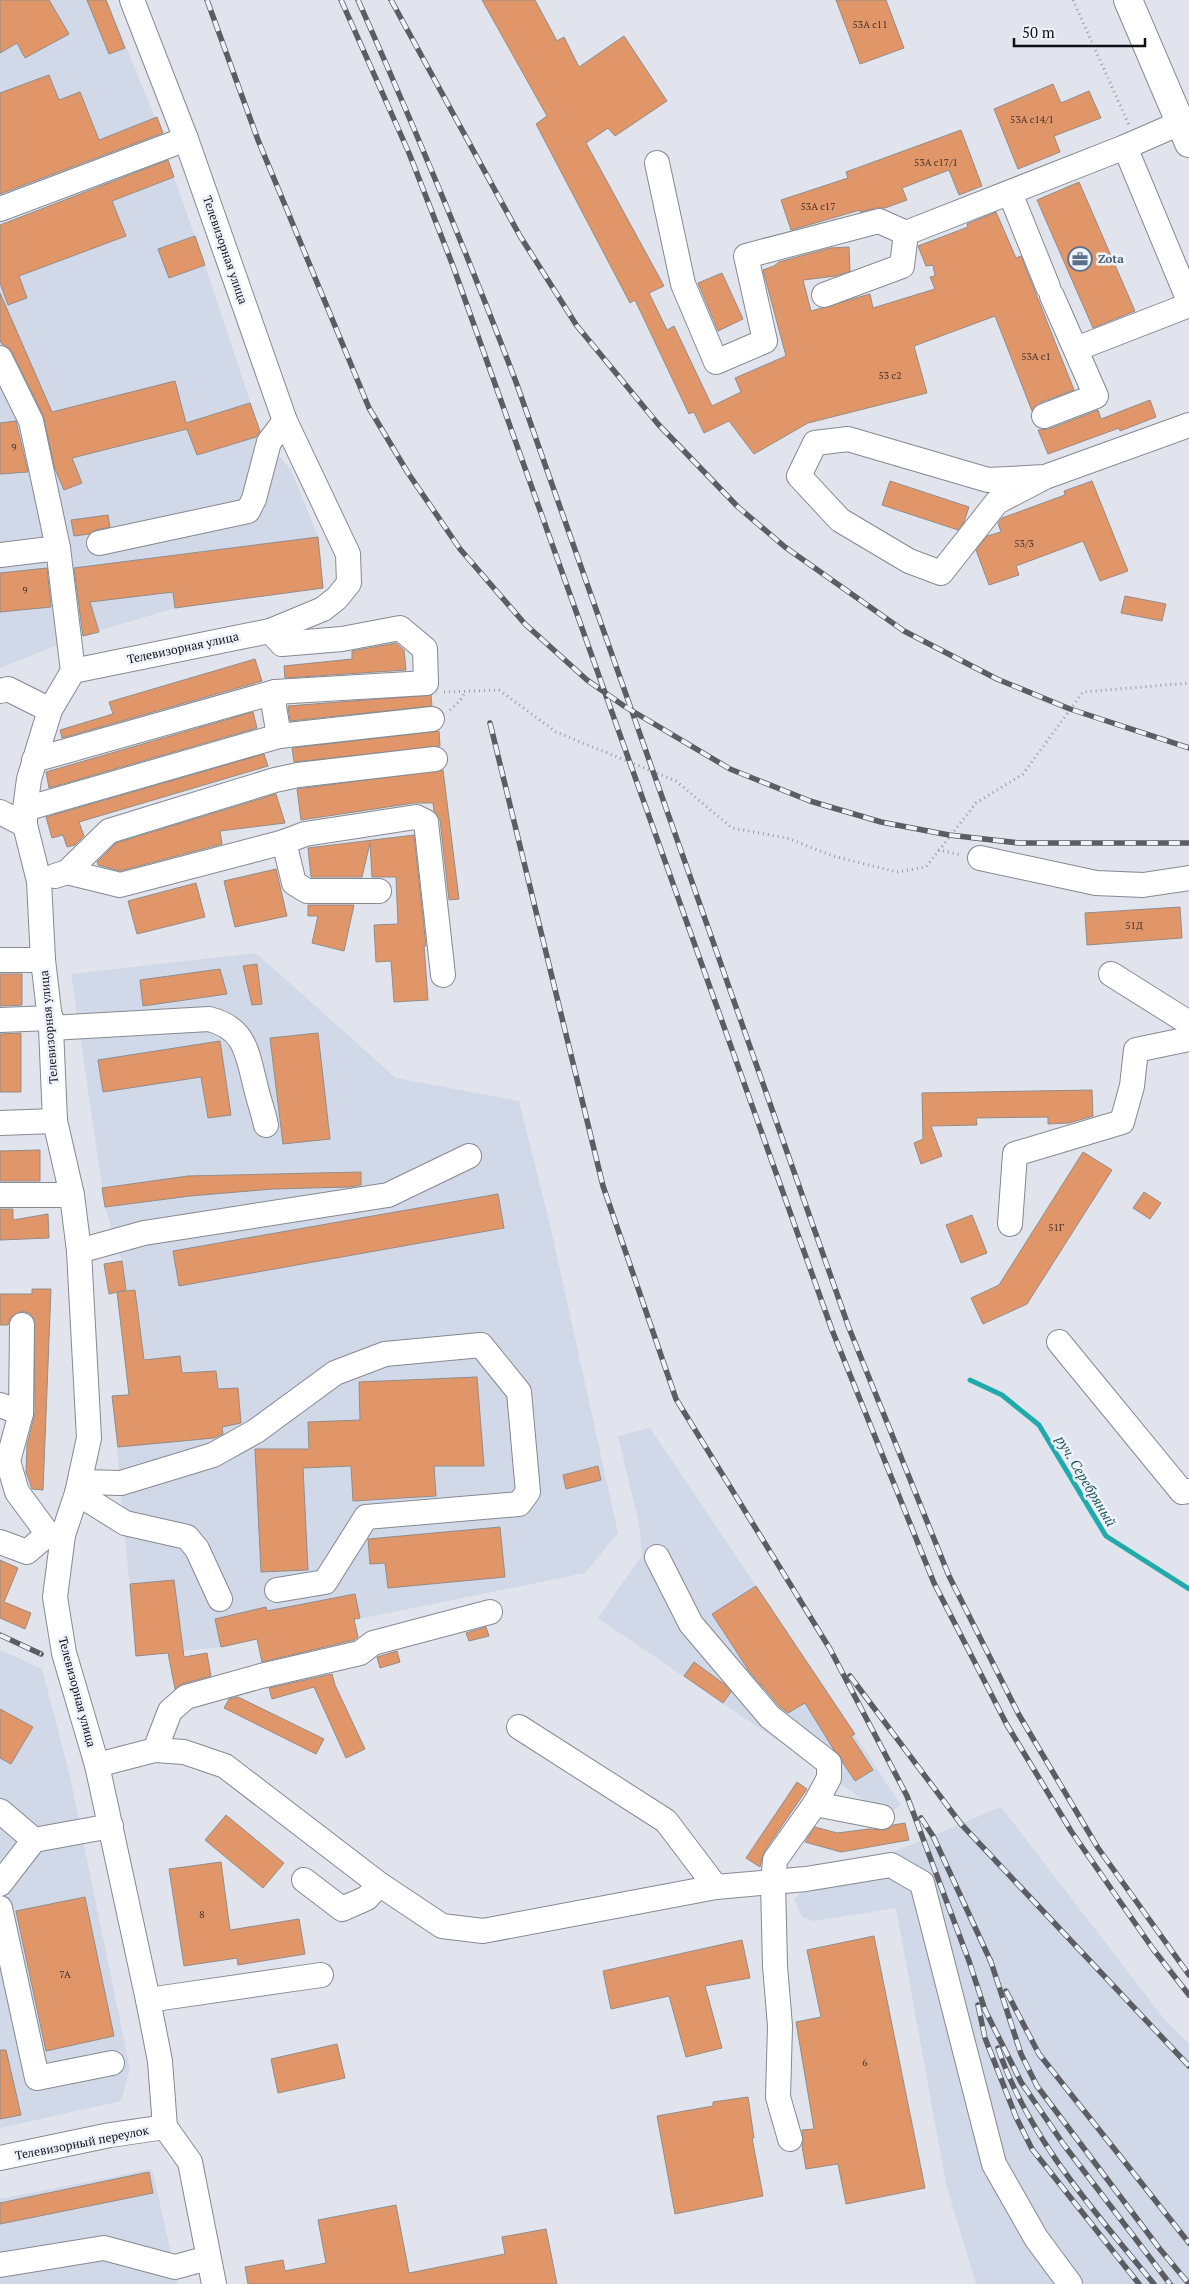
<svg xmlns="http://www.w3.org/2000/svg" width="1189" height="2284" font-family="'PT Serif',serif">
<rect width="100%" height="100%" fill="#e1e4ed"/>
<g fill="#d1d8e7">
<polygon points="0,0 107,0 155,118 0,177"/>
<polygon points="174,177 205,265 261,435 291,470 318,537 323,588 175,608 75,638 0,668 0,313 7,310 0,293 0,245"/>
<polygon points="256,953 396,1078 519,1101 549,1220 618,1533 585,1573 221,1647 136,1656 112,1395 148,1392 135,1291 126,1291 122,1261 105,1207 71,974"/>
<polygon points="650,1428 756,1586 901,1805 889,1813 873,1806 598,1618 642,1555 639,1524 618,1436"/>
<polygon points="0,1650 42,1669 69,1772 130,2069 121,2101 0,2128"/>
<polygon points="1001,1807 1165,2020 1189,2044 1189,2284 976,2284 946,2184 896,1908 814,1921 802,1917 794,1899 801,1892 797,1869 896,1851"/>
<polygon points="152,2169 178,2284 0,2284 0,2199"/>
</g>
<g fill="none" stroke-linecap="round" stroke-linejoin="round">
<polyline stroke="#21aaab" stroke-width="5" points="970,1380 1002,1395 1039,1425 1106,1536 1189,1589"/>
</g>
<g fill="#e1966a" stroke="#948c87">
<polygon points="0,0 49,0 69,34 25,58 17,43 0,53"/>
<polygon points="87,0 106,0 125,48 109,54"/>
<polygon points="482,0 535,0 557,41 564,37 579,67 624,36 667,101 615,136 608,128 586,143 664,286 649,293 667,330 674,326 712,406 741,392 735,378 786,356 763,270 774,266 779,262 830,248 849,247 850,271 836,276 803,280 811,311 870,294 873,308 935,289 930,277 935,276 933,265 926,266 918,246 968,227 967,224 996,212 1016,258 1021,256 1074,390 1039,403 1032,411 995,316 914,346 927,393 808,423 754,454 729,421 704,433 694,412 689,414 635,300 630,303 536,124 547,116"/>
<polygon points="836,0 886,0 904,48 860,64"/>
<polygon points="49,75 59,100 80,92 99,140 157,117 163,133 0,194 0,93"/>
<polygon points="1053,84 1061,103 1089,91 1101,118 1054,136 1060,152 1018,169 994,109"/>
<polygon points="961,130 982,186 959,195 949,170 902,188 907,200 885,208 876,208 860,212 860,210 791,230 781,200 848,178 846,172"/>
<polygon points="168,160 174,177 112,201 126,236 19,276 27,298 8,305 0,283 0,225"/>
<polygon points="1079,182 1135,311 1093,328 1037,200"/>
<polygon points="195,236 205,265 169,278 158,249"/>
<polygon points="722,273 743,319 718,331 698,283"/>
<polygon points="0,293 52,412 175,381 186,423 250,403 260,431 256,437 197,455 187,429 72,458 82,483 64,490 55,469 43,415 12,352 8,347 2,344 0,341"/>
<polygon points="1150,400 1156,417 1120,431 1119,428 1048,454 1038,430 1049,429 1098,410 1101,419"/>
<polygon points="16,421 28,472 0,474 0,423"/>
<polygon points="890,481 969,507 964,522 958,530 882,505"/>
<polygon points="1092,481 1128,571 1100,581 1083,541 1016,566 1019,575 989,585 976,550 987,536 1001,532 998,523 1002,518 1065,495 1064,491"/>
<polygon points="108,515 110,527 96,530 89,534 74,536 71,520"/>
<polygon points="318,537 323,588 175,608 173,592 90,602 99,632 83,636 74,568"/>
<polygon points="47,568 51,607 0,612 0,573"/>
<polygon points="1125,596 1166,604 1162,621 1121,613"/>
<polygon points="396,643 404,650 406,670 285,678 284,666 352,659 352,651"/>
<polygon points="255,659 262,681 62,738 60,730 113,714 109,702"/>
<polygon points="431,695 432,706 290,721 288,706"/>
<polygon points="253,712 257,728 49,788 46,772"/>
<polygon points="439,731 440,746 294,762 292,748"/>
<polygon points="264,754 268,766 79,822 84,836 75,845 67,847 63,835 52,838 46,817"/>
<polygon points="443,770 459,899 449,900 440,820 434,811 433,803 414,803 301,820 297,789"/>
<polygon points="276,794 285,823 220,831 222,844 120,871 98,865 97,862 116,843"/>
<polygon points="414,835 426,946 424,946 428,1000 394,1002 391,961 376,962 374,925 398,924 396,877 372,877 370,843 362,877 311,877 308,848"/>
<polygon points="276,869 287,916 235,927 224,881"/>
<polygon points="196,883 205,917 137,934 128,901"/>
<polygon points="308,905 354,905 344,951 312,943 318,916 308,916"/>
<polygon points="1180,907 1182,938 1087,945 1085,913"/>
<polygon points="257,964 262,1004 252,1005 243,966"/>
<polygon points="220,969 227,994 143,1006 140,980"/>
<polygon points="0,974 22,974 22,1005 0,1006"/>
<polygon points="21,1033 21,1092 0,1092 0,1034"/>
<polygon points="318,1033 330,1139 283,1144 270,1038"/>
<polygon points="220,1041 231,1115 208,1118 201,1077 103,1092 98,1060"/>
<polygon points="1092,1090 1093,1116 1069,1123 1048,1124 1048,1117 976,1118 977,1125 931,1126 942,1156 921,1164 914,1143 923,1139 922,1093"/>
<polygon points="40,1150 40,1181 0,1181 0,1151"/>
<polygon points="1083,1152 1112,1170 1027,1304 983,1324 971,1298 999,1285"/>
<polygon points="361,1172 361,1185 350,1187 273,1189 190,1196 105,1207 102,1188 188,1176"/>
<polygon points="1144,1192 1161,1203 1150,1219 1133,1208"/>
<polygon points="498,1194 504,1228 179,1286 173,1251"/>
<polygon points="0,1209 13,1209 13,1220 48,1214 49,1238 0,1240"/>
<polygon points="972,1215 987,1253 961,1263 946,1225"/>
<polygon points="122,1261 126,1290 109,1294 104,1264"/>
<polygon points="32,1289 51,1289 43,1490 32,1489 26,1472 27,1445 35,1413 34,1319 29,1313 22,1311 10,1318 8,1325 0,1325 0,1294 32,1294"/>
<polygon points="135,1290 144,1360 180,1356 182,1373 216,1371 218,1389 238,1388 241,1423 222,1427 223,1434 214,1438 118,1447 112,1396 129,1395 117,1292"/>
<polygon points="477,1377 484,1466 434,1466 436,1496 353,1501 351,1466 303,1468 308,1570 261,1572 255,1449 309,1449 308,1422 360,1420 359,1382"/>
<polygon points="598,1466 601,1480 566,1489 563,1475"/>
<polygon points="500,1527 505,1577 388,1588 385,1563 370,1564 368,1539"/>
<polygon points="0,1560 18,1568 4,1602 31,1613 25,1629 0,1618"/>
<polygon points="174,1580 184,1657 207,1653 211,1676 182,1684 175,1689 168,1653 136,1656 130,1584"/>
<polygon points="756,1586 855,1734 851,1736 873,1770 855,1781 843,1763 841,1757 834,1750 805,1703 788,1713 780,1707 749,1671 712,1614"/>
<polygon points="355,1594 360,1618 354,1619 358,1637 354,1640 262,1662 257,1639 221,1647 215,1619 266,1607 267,1611"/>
<polygon points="486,1627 489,1636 469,1641 466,1633"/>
<polygon points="397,1651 400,1662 380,1668 377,1657"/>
<polygon points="694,1662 724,1684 731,1692 723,1703 684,1676"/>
<polygon points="332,1674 335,1685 365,1749 346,1758 314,1687 272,1699 269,1688"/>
<polygon points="238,1697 324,1739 316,1754 224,1708 229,1699"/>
<polygon points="0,1709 33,1727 11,1764 0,1758"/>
<polygon points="797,1782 807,1789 764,1852 760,1867 746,1858"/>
<polygon points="226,1815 284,1863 263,1888 205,1840"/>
<polygon points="905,1823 909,1840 841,1852 805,1842 815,1827 837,1833 869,1829 886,1830 893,1825"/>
<polygon points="221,1862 230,1930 299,1919 305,1954 238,1965 237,1958 184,1966 169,1869"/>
<polygon points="85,1897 114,2036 46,2051 16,1911"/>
<polygon points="874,1936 925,2188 846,2204 838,2164 806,2169 802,2146 803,2142 802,2130 814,2129 796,2022 821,2017 807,1950"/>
<polygon points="742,1940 750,1978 705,1986 722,2048 686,2057 669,1996 611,2009 603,1971"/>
<polygon points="337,2044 345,2078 278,2093 271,2059"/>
<polygon points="0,2050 6,2050 21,2115 0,2119"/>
<polygon points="748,2097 754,2138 752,2138 763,2196 675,2214 657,2116 713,2106 713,2102"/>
<polygon points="149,2172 153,2193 0,2224 0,2203"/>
<polygon points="396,2205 409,2273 505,2254 502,2237 546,2229 557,2284 248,2284 245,2267 283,2260 285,2271 326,2263 318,2220"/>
</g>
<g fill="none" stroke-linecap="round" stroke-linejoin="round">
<g stroke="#868991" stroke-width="26">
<g id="minor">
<polyline points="132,0 186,139 285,421 348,554 349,583 337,598 323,609 270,631 73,671 50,710 29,779 25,809 25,825 39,881 43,960 51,1028 55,1121 72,1195 79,1251 89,1438 77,1493 63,1535 55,1597 64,1653 97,1765 148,2000 160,2061 165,2127 190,2162 214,2284"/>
<polyline points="1125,147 1189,301"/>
<polyline points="657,163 683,284 716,362 765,341 746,256 879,221 906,233"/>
<polyline points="1010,193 1048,287"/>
<polyline points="0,209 186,139"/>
<polyline points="824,295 902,266 906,233 1125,147 1180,123"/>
<polyline points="1076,349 1189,305"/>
<polyline points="0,358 31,421 58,548 73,671"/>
<polyline points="1044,416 1096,396 1052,296"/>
<polyline points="1045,477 988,480 848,439 815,443 799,476 840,520 909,561 941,573 997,502 1045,477 1189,425"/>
<polyline points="99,543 248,511 254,499 269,442 285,421"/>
<polyline points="0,555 58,548"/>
<polyline points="270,631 282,644 342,639 400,628 425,649 426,683"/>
<polyline points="0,691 8,689 50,710"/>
<polyline points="275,692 274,707 279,736"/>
<polyline points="34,760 275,692 426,683"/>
<polyline points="25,809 279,736 432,719"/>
<polyline points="0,812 25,825"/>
<polyline points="284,842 294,883 307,891 379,891"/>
<polyline points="980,858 1096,883 1143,885 1189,878"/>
<polyline points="67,872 120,885 284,842 305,834 416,817 426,822 443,975"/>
<polyline points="55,876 67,872 109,831 275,780 298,775 435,759"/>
<polyline points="0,960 43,960"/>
<polyline points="1111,974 1189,1023"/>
<polyline points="0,1020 51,1018"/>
<path d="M51 1028 209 1019C245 1028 247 1052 255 1084 258 1098 263 1111 266 1125"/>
<polyline points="0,1123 55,1121"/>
<polyline points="0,1195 72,1195"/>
<polyline points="1010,1224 1015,1154 1122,1122 1132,1086 1136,1050 1189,1039"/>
<polyline points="79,1251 144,1233 388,1195 469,1156"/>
<polyline points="1059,1342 1182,1492 1189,1491"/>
<polyline points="0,1405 21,1413 8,1461"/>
<polyline points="21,1413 22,1325"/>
<polyline points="0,1458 8,1461 17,1492 48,1534"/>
<polyline points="80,1482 121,1483 213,1455 256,1431 335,1373 385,1354 481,1345 519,1392 528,1492 519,1504 366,1517 325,1582 277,1590"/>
<polyline points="77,1493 125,1523 187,1537 197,1549 220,1599"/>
<polyline points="0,1542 27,1552 48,1534 63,1535"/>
<polyline points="657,1557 691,1624 770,1717 829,1763 829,1778 815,1804"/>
<polyline points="519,1727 666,1821 716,1887"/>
<polyline points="155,1750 170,1711 186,1697 261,1676 360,1653 373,1643 490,1612"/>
<polyline points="97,1765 155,1750 184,1752 225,1766 379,1884 442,1926 483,1931 716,1887 806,1879 891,1865 922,1883 994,2164 1036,2238 1070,2284"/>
<polyline points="0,1811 34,1840 111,1826"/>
<polyline points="304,1880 342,1909 367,1898 379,1884"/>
<polyline points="0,1884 34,1840"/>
<polyline points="0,1908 37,2078 112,2063"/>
<polyline points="148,2000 321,1975"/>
<polyline points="790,2139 778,2097 780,2026 775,1966 773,1883 775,1860 815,1804 882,1817"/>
<polyline points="0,2158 110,2135 165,2127"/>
<polyline points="0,2265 104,2248 175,2267 208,2258"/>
</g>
</g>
<g stroke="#868991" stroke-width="30">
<polyline id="major" points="1128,0 1189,143"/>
</g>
<g stroke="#999ba2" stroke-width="3" stroke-dasharray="1 4" stroke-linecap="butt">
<polyline points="1073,0 1129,125"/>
<polyline points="444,692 499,690 556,732 676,781 732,828 787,838 833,856 897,872 926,867 976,803 1023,774 1083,692 1189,683"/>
<polyline points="450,710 460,701 465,692"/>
<polyline points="938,850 962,855"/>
</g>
<use href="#minor" stroke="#fff" stroke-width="24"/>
<use href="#major" stroke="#fff" stroke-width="28"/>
<g stroke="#5b5d62" stroke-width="5.5">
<g id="rail">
<polyline points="207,0 258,140 369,408 408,473 460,549 525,624 587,680 624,706 730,769 810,801 881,822 949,835 1019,843 1189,843"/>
<polyline points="341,0 409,153 453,266 832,1330 934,1583 1007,1725 1071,1831 1153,1949 1189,1995"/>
<path d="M358 0C414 126 467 253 516 382L849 1328 949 1576 1019 1715 1098 1848 1189 1975"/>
<polyline points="391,0 520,236 577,326 658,424 738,507 785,547 904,631 997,679 1070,709 1189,748"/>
<polyline points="490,723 603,1186 676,1399 830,1649 907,1796 969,1961 985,2010 1021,2082 1064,2145 1170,2284"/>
<polyline points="0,1635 41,1654"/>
<polyline points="850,1676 961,1824 1189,2066"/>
<polyline points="921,1818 933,1836 991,1962 1021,2054 1037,2086 1159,2248 1189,2284"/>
<polyline points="1006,1991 1039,2054 1189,2243"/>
<polyline points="978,2005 985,2038 1016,2117 1032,2149 1139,2284"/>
<path d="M998 2048C1028 2138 1095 2212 1154 2284"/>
</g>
</g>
<use href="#rail" stroke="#eef2fa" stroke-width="4" stroke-dasharray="11" stroke-linecap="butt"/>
</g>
<defs>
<g id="office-ring" transform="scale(1.25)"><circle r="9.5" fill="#eef2fa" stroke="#5c6f8a" stroke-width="1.5"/><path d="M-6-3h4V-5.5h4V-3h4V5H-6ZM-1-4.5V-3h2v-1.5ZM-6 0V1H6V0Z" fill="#5c6f8a"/></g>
</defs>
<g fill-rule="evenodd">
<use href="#office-ring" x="1080" y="259"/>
</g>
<g text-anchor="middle" stroke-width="5" stroke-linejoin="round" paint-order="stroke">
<g font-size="10" fill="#44322a">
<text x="870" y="28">53А с11</text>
<text x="1032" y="123">53А с14/1</text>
<text x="936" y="166">53А с17/1</text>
<text x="818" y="210">53А с17</text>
<text x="1036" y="360">53А с1</text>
<text x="890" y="379">53 с2</text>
<text x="14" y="451">9</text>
<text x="1024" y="547">53/3</text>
<text x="25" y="594">9</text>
<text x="1134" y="929">51Д</text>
<text x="1056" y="1231">51Г</text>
<text x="202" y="1918">8</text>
<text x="65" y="1978">7А</text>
<text x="865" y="2066">6</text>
</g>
<g font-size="12" fill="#101114" stroke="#eef2fa">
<text transform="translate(225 250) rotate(71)" y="4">Телевизорная улица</text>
<text transform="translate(183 648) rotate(-12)" y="4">Телевизорная улица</text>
<text transform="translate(49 1027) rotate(-95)" y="4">Телевизорная улица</text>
<text transform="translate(77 1692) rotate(75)" y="4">Телевизорная улица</text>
<text transform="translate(82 2143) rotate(-11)" y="4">Телевизорный переулок</text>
</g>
<g font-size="12" font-weight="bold" fill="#4e5e75" stroke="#eef2fa" text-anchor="start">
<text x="1098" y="263">Zota</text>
</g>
<g font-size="14" font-style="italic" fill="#235758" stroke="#eef2fa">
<text transform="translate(1086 1481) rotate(59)" y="5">руч. Серебряный</text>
</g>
</g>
<path d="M1014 38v8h131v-8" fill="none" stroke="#101114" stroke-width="2.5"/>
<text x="1022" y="38" font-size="15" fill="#101114" stroke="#eef2fa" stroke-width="4" paint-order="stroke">50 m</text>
</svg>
